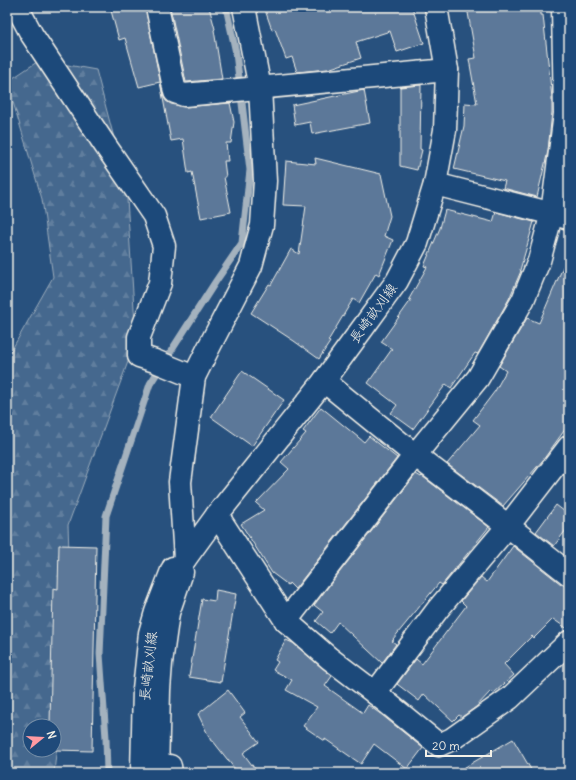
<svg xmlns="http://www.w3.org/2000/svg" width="576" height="780" font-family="Delius,'Klee One',sans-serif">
<defs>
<pattern id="forest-firs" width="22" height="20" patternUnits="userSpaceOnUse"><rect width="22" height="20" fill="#45688e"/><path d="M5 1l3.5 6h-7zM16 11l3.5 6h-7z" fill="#607e9e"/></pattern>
</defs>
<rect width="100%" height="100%" fill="#28517e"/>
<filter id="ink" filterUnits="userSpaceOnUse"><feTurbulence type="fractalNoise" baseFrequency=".025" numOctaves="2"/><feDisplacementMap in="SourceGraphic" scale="8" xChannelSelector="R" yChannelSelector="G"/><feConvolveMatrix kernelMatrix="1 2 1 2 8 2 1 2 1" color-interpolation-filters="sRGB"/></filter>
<g filter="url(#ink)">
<path fill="url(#forest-firs)" stroke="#9cacbb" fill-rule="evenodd" d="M40 60 96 70 126 183 136 340 68 525 71 607 54 773H7V358L53 277 42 199 7 82ZM30 726H54V750H30Z"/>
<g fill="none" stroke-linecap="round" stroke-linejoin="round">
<polyline stroke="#a4b2be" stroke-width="7" points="107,773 106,738 100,654 106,516 150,384 216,281 242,243 250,170 236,53 226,7"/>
</g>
<g fill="#5b7899" stroke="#f4f1e8">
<polygon points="110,7 145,7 163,95 166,101 171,104 185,107 230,103 234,122 231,143 226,143 228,161 224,161 226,177 224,177 231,212 201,218 192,172 188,173 183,139 171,141 160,82 139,87 125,38 119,40"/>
<polygon points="170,7 209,7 215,29 214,30 222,79 186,82"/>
<polygon points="264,7 412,7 424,43 397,52 390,31 356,42 361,58 328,69 297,72 292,57 286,59 275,29 272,30"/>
<polygon points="467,7 494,7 494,8 541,9 541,15 543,15 552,98 552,112 548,151 537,197 503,188 505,181 454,169 464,126 465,103 477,104 469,59 476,58"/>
<polygon points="421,85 420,149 422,150 417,170 400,166 400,87"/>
<polygon points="364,90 370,123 312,134 310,122 295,125 292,105"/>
<polygon points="315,158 381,174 390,216 384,236 393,240 379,275 376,273 359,303 353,299 328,341 330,342 319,359 294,341 251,313 269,284 271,285 291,249 299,254 306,206 283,205 286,161 316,164"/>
<polygon points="445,210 493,222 496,212 534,222 520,270 521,271 509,299 478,354 475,353 451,388 446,384 413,429 391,413 397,405 368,383 392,349 381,342 411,300 409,299 427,267 424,266 440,228"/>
<polygon points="569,253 569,424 543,460 503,506 447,464 480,425 473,420 495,391 506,371 499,366 527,318 539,323"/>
<polygon points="242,371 284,400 252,446 211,417"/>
<polygon points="321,407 364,442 369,436 397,458 295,589 289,583 288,585 272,573 241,524 264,510 256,503 289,469 281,462 306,433 303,431"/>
<polygon points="416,474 421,477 422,476 489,527 442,585 439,583 393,639 394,640 392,641 396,644 382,663 338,622 330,633 316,621 323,612 314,605"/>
<polygon points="556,505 569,515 569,526 554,546 536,532"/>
<polygon points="59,545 96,546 92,751 55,750 55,725 50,724 53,588 58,589"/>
<polygon points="513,546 561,584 569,587 569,630 553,619 534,638 532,636 504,664 514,675 494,693 491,691 476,707 462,717 459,715 453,721 424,694 419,701 397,684 416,659 422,664 466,606 461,601 481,577 487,582"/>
<polygon points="216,590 236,594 221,682 189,677 202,599 215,601"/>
<polygon points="286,640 293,643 332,676 325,686 363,713 368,705 382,715 423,748 407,769 374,744 361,764 325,739 325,741 303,726 317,707 286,690 292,680 273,670 278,662 275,660"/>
<polygon points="228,690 245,713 240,717 259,742 243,753 258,773 238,773 213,741 211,741 198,714"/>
<polygon points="513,739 533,773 455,773"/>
</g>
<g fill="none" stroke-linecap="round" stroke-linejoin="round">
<g stroke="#f4f1e8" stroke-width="25">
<g id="minor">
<polyline points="17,7 32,35 105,145 154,216 164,246 160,283 139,337 139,356 155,361 194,377"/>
<polyline points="157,7 175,92 184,95 447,70"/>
<polyline points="435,184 569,218"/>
<polyline points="324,381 415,455 508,526 569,574"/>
<polyline points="217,515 286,621 329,658 375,693 439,745 452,739 510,698 569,642"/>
<polyline points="185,559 180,482 194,377 207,351 251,266 262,225 265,181 260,88 244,7"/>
<polyline points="286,621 415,455 478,378 523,300 539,261 552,213 558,167 565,114 563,7"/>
<polyline points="375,693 438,609 508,526 569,447"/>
<polyline points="158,764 170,766 171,773"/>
</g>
</g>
<g stroke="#f4f1e8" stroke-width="25">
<g id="major">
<polyline points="177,570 217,515 324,381 365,325 397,281 417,243 435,184 445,130 447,70 436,7"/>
<polyline points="142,773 144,689 150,633 156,612 173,568 182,572 168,613 161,663 159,690 157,773"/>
</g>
</g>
<use href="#minor" stroke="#1f4a7a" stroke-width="22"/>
<use href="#major" stroke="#1f4a7a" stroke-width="22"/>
</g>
</g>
<g text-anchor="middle" stroke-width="3" stroke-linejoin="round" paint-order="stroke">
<g font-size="14" fill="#f4f1e8" stroke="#1f4a7a">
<text transform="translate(373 313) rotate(-54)" y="5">長崎畝刈線</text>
<text transform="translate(148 666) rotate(-84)" y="5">長崎畝刈線</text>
</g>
</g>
<rect width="576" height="780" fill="none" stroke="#1f4a7a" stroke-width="24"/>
<rect x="12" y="12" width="552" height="756" fill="none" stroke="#f4f1e8" stroke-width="1.5" filter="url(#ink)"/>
<g transform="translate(42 738) rotate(72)"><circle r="19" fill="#1f4a7a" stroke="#748da6"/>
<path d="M0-3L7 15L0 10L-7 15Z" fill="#ff9aa2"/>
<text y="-6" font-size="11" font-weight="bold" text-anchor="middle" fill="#f4f1e8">N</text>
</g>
<path d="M426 750v6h65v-6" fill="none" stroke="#f4f1e8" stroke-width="2"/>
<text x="432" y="750" font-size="12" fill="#f4f1e8" stroke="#1f4a7a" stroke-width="3" paint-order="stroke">20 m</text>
</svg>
